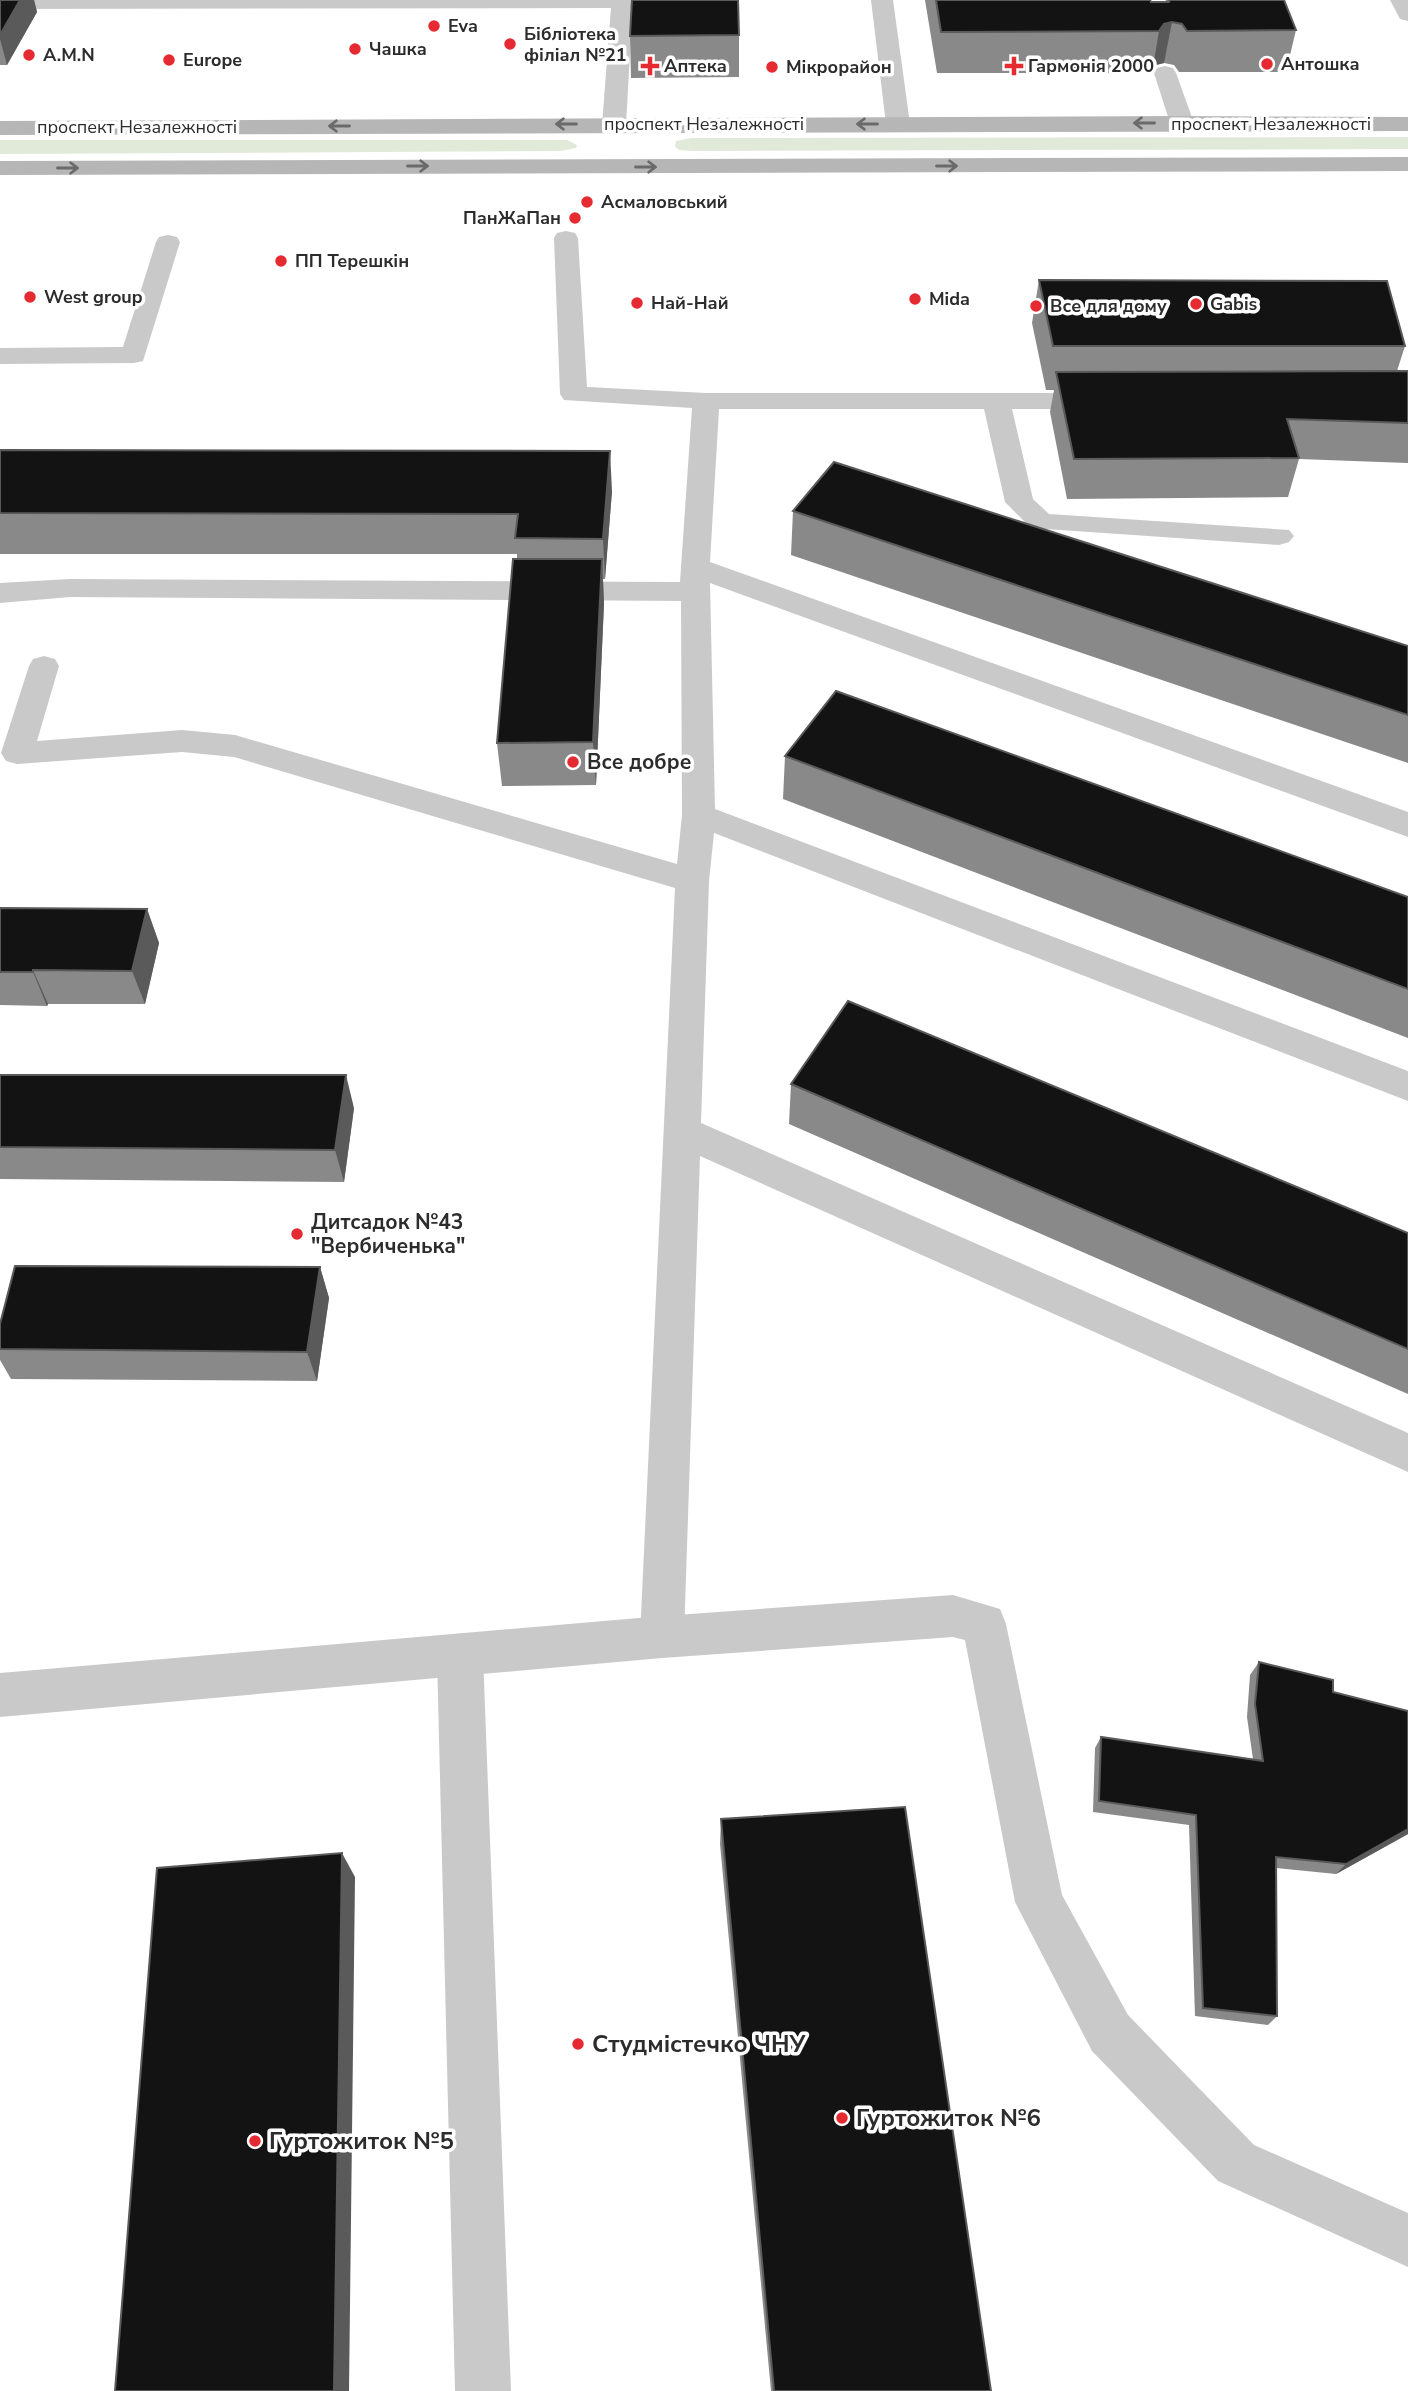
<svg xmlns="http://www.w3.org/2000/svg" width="1408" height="2391" font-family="'Nunito Sans',sans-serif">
<rect width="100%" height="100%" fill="#fff"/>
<g fill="#e1ead8">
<polygon points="1408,137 1408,149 693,151 679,150 675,147 676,141 691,138"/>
<polygon points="0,140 567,140 577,145 576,148 561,151 0,154"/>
</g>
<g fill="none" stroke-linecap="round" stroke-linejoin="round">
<g fill="#c9c9c9" fill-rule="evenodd">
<polygon points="0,0 633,0 626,125 622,130 606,130 602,125 611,8 0,9"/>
<polygon points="871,0 893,0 910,124 906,129 890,129 886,124"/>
<polygon points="1390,0 1408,0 1408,21 1400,19"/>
<polygon points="1165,66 1173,68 1176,73 1194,123 1190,128 1174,128 1170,123 1154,73 1157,68"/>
<polygon points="566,231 575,233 578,238 587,387 706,393 1103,393 1113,395 1117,401 1113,407 1103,409 1012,409 1033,499 1049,514 1289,530 1294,536 1289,542 1279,545 1031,528 1005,502 984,409 719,409 710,562 1408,812 1408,837 710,583 715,809 1408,1071 1408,1101 714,833 709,881 701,1123 1408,1433 1408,1472 700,1156 684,1637 678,1652 662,1658 646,1652 640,1637 675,888 234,757 182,752 17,764 6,761 1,753 29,666 33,659 44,656 55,659 59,666 37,741 182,730 235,735 677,864 682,815 681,601 70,597 0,603 0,583 70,579 680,582 692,408 564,400 560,394 554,238 557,233"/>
<polygon points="168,235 177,237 180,242 143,361 134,363 0,364 0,348 123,347 156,242 159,237"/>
<polygon points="460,1633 476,1640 483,1655 511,2391 455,2391 437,1655 444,1640"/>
</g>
<polygon fill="#c9c9c9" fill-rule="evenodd" points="953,1595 1000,1609 1006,1624 1062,1895 1128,2015 1254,2145 1408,2213 1408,2267 1218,2181 1092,2051 1015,1902 965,1640 953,1637 662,1658 0,1717 0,1673 662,1616"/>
<g fill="#b6b6b6" fill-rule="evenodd">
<polygon points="1182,116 1408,117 1408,131 0,135 0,121"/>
<polygon points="1408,157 1408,171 0,175 0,161"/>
</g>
</g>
<g fill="#898989">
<polygon points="0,0 34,0 37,12 7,65 0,65"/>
<polygon points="925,0 1150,0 1151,2 1165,2 1166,0 1284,0 1296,30 1286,72 1179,72 1174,65 1164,63 1156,65 1152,73 937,73"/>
<polygon points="739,35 739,77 631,78 630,36"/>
<polygon points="1039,280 1405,346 1397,371 1408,371 1408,463 1299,459 1288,497 1067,499 1050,412 1054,390 1046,390 1032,323"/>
<polygon points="0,450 612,491 605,579 603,579 604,603 596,785 502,786 497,743 517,559 517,554 0,554"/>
<polygon points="793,511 1408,646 1408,763 791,555"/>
<polygon points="785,756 1408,897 1408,1038 783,799"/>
<polygon points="0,908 147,909 159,943 145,1004 48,1004 47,1006 0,1005"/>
<polygon points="0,1075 354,1108 344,1182 0,1179"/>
<polygon points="791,1084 1408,1233 1408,1394 789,1124"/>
<polygon points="320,1267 329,1298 317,1381 11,1379 0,1360 0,1324"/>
<polygon points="1259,1662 1333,1692 1408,1834 1336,1874 1276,1868 1277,2016 1268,2025 1195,2016 1189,1825 1093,1812 1095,1748 1101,1737 1253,1759 1247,1717 1250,1675"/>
<polygon points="721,1819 991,2391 771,2391 720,1844"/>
</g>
<g fill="#5a5a5a">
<polygon points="20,0 34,0 37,12 7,65 0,39 0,35"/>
<polygon points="1172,22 1164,63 1156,65 1152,73 1159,31 1164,24"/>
<polygon points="610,451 612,491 605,579 603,539"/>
<polygon points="602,559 604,603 596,785 593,742"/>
<polygon points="147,909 159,943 145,1004 132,971"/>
<polygon points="33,970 48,1004 47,1006 33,972"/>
<polygon points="346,1075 354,1108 344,1182 335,1150"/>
<polygon points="320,1267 329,1298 317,1381 307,1352"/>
<polygon points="1408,1829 1408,1834 1336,1874 1346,1864"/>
<polygon points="342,1853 355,1877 349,2391 334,2391"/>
</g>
<g fill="#131313" stroke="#5a5a5a" stroke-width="2">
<polygon points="0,0 20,0 0,35"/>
<polygon points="632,0 738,0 739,35 630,36"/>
<polygon points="936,0 1150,0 1151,2 1169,2 1170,0 1284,0 1296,30 1187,31 1182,24 1172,22 1164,24 1159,31 941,32"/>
<polygon points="1039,280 1387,281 1405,346 1053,346"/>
<polygon points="1408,371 1408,423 1287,419 1299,458 1074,459 1056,372"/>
<polygon points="0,450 610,451 603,539 515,538 518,514 0,513"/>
<polygon points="834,462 1408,646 1408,715 793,511"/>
<polygon points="513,559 602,559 593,742 497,743"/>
<polygon points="836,691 1408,897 1408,989 785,756"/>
<polygon points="0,908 147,909 132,971 33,970 33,972 0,972"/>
<polygon points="848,1001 1408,1233 1408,1349 791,1084"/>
<polygon points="0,1075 346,1075 335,1150 0,1147"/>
<polygon points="15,1266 320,1267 307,1352 0,1349 0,1324"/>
<polygon points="1259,1662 1333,1680 1333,1692 1408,1711 1408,1829 1346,1864 1276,1857 1277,2016 1203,2008 1196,1815 1099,1801 1101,1737 1263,1761 1255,1704"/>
<polygon points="905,1807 991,2391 774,2391 721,1819"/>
<polygon points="342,1853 334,2391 115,2391 157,1868"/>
</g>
<defs><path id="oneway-shaft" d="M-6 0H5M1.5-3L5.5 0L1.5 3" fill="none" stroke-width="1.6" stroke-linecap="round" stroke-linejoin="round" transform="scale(1.75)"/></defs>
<g stroke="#6a6a6a">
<use href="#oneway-shaft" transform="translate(1144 123) rotate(180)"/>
<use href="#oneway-shaft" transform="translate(566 124) rotate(180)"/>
<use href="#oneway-shaft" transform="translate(867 124) rotate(180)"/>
<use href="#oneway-shaft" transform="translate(339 126) rotate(180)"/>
<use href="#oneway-shaft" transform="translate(418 166)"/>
<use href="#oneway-shaft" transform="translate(947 166)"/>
<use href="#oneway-shaft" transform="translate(646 167)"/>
<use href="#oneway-shaft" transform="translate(68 168)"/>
</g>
<g fill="#e62a32" stroke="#fff" stroke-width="2.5">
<circle cx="434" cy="26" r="7"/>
<circle cx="510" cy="44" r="7"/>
<circle cx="355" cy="49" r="7"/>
<circle cx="29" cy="55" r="7"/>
<circle cx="169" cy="60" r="7"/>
<circle cx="1267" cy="64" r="7"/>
<path d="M646.5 55.5h7v7h7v7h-7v7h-7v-7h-7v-7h7z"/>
<path d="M1010.5 55.5h7v7h7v7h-7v7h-7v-7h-7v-7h7z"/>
<circle cx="772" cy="67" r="7"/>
<circle cx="587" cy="202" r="7"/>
<circle cx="575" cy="218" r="7"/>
<circle cx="281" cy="261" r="7"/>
<circle cx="30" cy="297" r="7"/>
<circle cx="915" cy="299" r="7"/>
<circle cx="637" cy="303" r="7"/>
<circle cx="1196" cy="304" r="7"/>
<circle cx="1036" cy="306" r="7"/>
<circle cx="573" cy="762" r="7"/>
<circle cx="297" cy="1234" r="7"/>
<circle cx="578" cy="2044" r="7"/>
<circle cx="842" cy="2118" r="7"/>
<circle cx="255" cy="2141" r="7"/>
</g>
<g text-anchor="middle" stroke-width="7" stroke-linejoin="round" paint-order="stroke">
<g font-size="18" font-weight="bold" fill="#2c2c2c" stroke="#fff" text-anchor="start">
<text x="448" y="32">Eva</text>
<text x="524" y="40">Бібліотека<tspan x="524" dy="21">філіал №21</tspan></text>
<text x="369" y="55">Чашка</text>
<text x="43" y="61">A.M.N</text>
<text x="183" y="66">Europe</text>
<text x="1281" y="70">Антошка</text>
<text x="664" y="72">Аптека</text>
<text x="1028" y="72">Гармонія 2000</text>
<text x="786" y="73">Мікрорайон</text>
<text x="601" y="208">Асмаловський</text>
<text x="561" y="224" text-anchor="end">ПанЖаПан</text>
<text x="295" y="267">ПП Терешкін</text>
<text x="44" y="303">West group</text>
<text x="929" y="305">Mida</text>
<text x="651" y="309">Най-Най</text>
<text x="1210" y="310">Gabis</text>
<text x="1050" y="312">Все для дому</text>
</g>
<g font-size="18" fill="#2c2c2c" stroke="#fff">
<text x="704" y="130">проспект Незалежності</text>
<text x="1271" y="130">проспект Незалежності</text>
<text x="137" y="133">проспект Незалежності</text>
</g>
<g font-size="21" font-weight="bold" fill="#2c2c2c" stroke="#fff" text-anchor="start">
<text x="587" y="769">Все добре</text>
<text x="311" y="1229">Дитсадок №43<tspan x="311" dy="24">"Вербиченька"</tspan></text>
</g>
<g font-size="24" font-weight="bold" fill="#2c2c2c" stroke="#fff" text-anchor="start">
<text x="592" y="2052">Студмістечко ЧНУ</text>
<text x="856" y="2126">Гуртожиток №6</text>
<text x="269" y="2149">Гуртожиток №5</text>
</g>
</g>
</svg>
